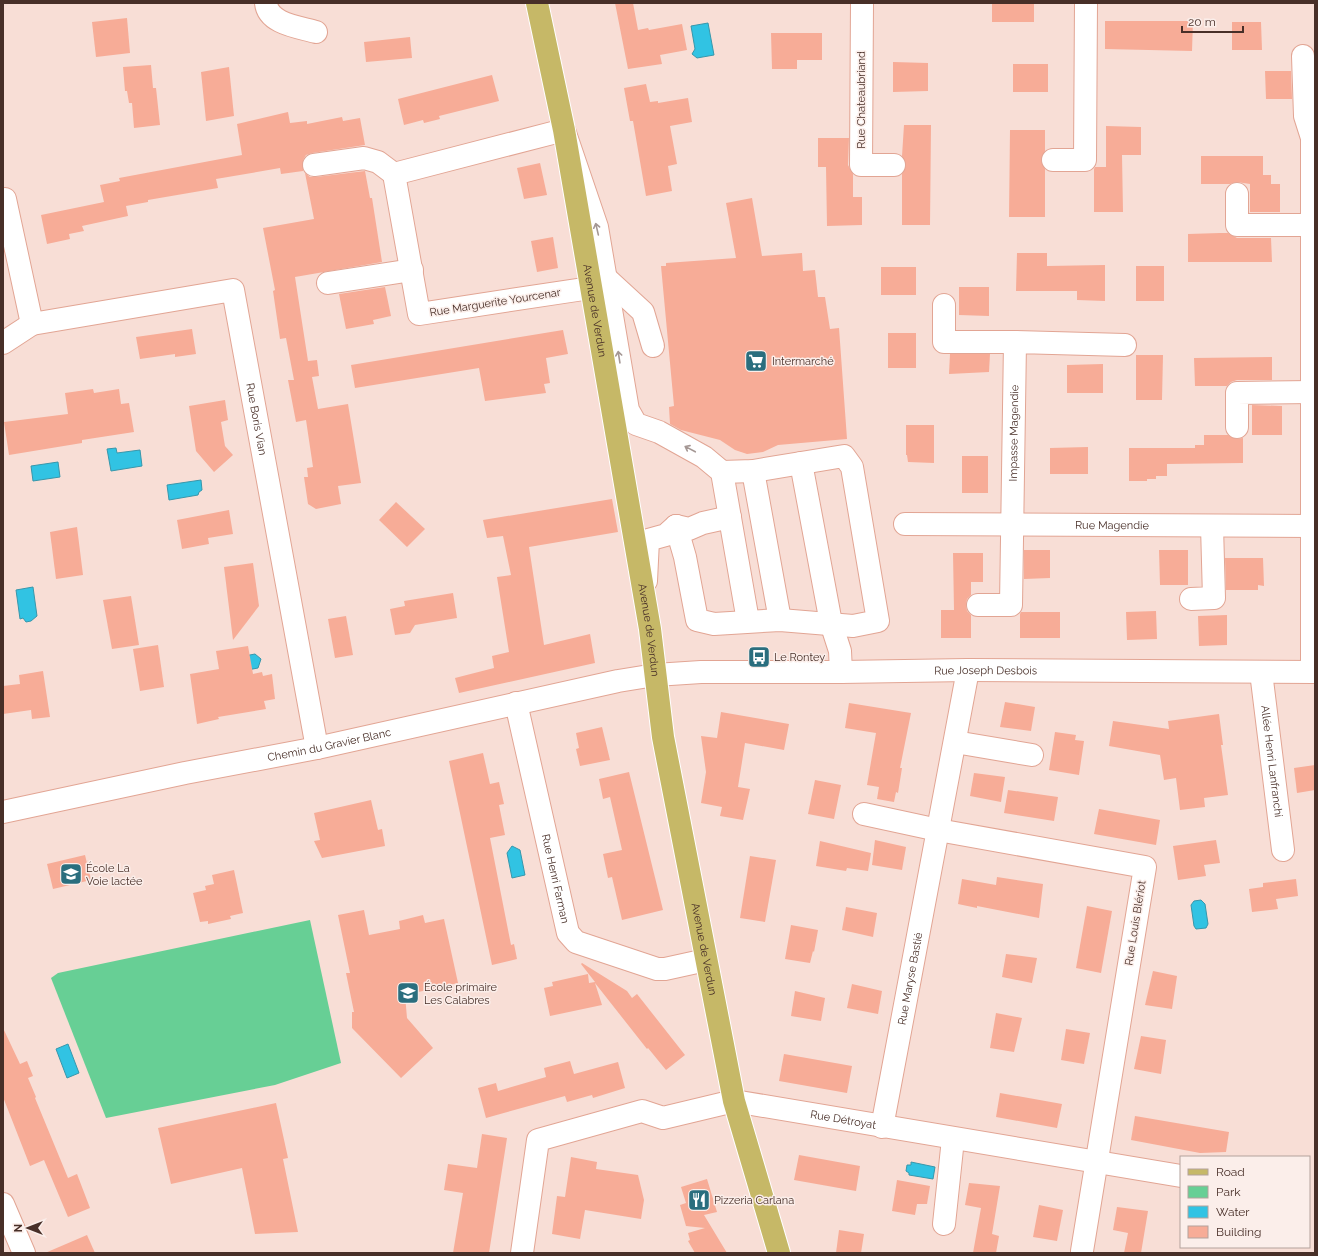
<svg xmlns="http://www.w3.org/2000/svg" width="1318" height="1256" font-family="Raleway,sans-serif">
<rect width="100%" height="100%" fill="#f8ded6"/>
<polygon fill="#67cf95" points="310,920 341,1063 275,1085 106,1118 51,978 58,973"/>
<g fill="#31c3e3" stroke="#3897ab">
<polygon points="708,23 714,55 697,58 692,54 695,49 691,26"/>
<polygon points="116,448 117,453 140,450 142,466 111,471 107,449"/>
<polygon points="58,462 60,477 33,481 31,466"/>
<polygon points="201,480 202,490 199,492 198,495 169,500 167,485"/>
<polygon points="33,587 37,616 31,621 26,622 23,618 20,619 16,590"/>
<polygon points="255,654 261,659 258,668 232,673 229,659"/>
<polygon points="512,846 520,850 525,875 512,878 507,853"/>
<polygon points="1201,900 1205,904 1208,924 1206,928 1196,929 1194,926 1191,905 1194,901"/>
<polygon points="68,1044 79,1073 67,1078 56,1049"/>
<polygon points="911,1162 935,1167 933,1179 909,1175 909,1173 906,1171 907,1165 911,1165"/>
</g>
<g fill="#f7ac97">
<polygon points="615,3 633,3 638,30 648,28 649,30 682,24 687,50 660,55 662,64 628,69"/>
<rect x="992" y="3" width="42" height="19"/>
<polygon points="127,18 130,53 96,57 92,22"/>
<polygon points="1105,21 1193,21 1192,51 1105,49"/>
<polygon points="1232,22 1261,22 1262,50 1232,50"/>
<polygon points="771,33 822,33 822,60 797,60 797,69 772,69"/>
<polygon points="410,37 412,58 366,62 364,42"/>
<polygon points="893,62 928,63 928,91 893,92"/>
<rect x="1013" y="64" width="35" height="28"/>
<polygon points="151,65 153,88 156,88 160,125 134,128 132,103 129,103 127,91 125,91 123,67"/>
<polygon points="229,67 234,116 206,121 201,72"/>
<polygon points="1265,71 1291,71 1292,99 1266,99"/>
<polygon points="492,75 499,101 439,116 440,119 424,123 423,120 404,125 398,99"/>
<polygon points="646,84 650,102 658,101 658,103 688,98 692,122 670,126 677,164 668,166 672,191 646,196 633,121 630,121 624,88"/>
<polygon points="288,112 290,123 307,121 307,124 342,117 343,121 360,118 365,145 312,153 306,155 303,160 303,171 281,174 280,168 216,179 218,188 148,200 148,202 126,206 128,216 82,226 84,231 69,234 70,239 47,244 41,215 104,202 100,185 120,181 119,178 242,155 237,124"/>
<polygon points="904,125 931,125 930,225 902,225 902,174 906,165 902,156"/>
<polygon points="1106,126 1141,127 1141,155 1122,155 1123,212 1094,212 1094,169 1095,167 1106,167"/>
<polygon points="1010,130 1045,130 1045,151 1041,160 1045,169 1045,217 1009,217"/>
<polygon points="818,138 849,138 848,165 853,174 853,197 862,197 862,225 827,226 826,167 818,167"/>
<polygon points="1201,156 1263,156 1263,175 1271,175 1271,184 1280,184 1280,212 1250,212 1250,184 1237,182 1230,184 1201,184"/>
<polygon points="540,163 547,195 524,199 517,168"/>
<polygon points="365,171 370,198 372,198 382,262 295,277 308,361 317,360 319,376 312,377 318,409 348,404 361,483 338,486 341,504 316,509 308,504 304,477 308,477 307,468 313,467 306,420 296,422 288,380 294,380 286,338 280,339 273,291 275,290 263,228 314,219 305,173 310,177 316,177"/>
<polygon points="752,198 762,256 802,253 803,271 815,270 818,297 825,297 830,329 839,328 847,439 778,445 763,452 747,454 735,450 720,440 681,430 670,424 669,407 674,406 661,266 666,266 666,263 736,258 726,203"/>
<polygon points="1220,233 1228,233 1237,238 1271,238 1272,262 1188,262 1188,234"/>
<polygon points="553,237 558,268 537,272 531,241"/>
<polygon points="1017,253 1047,253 1047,266 1105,265 1105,301 1077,300 1077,291 1016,291"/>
<rect x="1136" y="266" width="28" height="35"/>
<rect x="881" y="267" width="35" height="28"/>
<polygon points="385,287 391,316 373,320 374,324 346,329 339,294"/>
<polygon points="959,287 989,287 989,316 959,315"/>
<polygon points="192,329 196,354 175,357 175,354 140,359 136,337"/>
<polygon points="563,330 568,354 546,358 550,383 544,384 546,393 485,401 479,368 355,388 351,365"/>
<rect x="888" y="333" width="28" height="35"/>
<polygon points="950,354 990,354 989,372 949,374"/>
<polygon points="1136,355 1163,355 1162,400 1136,400"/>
<polygon points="1272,357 1272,380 1237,380 1231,382 1227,386 1195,386 1194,358"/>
<polygon points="1103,364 1103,393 1067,393 1067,365"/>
<polygon points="93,389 94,393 119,389 121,404 129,403 134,432 82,440 82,443 9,455 4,422 68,414 65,393"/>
<polygon points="225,400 228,420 221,422 225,446 233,455 214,472 196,451 189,406"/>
<polygon points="1252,405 1282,406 1282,435 1252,435"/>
<polygon points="906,425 934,425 934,463 908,462 907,455 906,455"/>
<polygon points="1204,435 1228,435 1237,439 1243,438 1243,463 1167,464 1167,476 1156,476 1156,479 1147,479 1147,481 1129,481 1129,448 1195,448 1195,445 1204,445"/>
<polygon points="1088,447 1088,474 1050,474 1050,448"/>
<rect x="962" y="456" width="26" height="37"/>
<polygon points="612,499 618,532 529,547 544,645 590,634 595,663 459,693 455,678 494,668 492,656 509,652 497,577 511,575 503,536 487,538 483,520"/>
<polygon points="396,502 425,529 407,547 379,520"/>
<polygon points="229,510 233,534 208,538 209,544 182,549 177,520"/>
<polygon points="77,527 83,575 56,579 50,532"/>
<polygon points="1024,550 1050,550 1050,578 1024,579"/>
<polygon points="1159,550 1188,550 1188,585 1160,585"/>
<polygon points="953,553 983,553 983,582 971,582 971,595 967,599 966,605 967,611 971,615 971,638 941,638 941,610 954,610"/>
<polygon points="1225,558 1263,558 1264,586 1258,585 1258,590 1226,590"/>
<polygon points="253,563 259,606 233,640 224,567"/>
<polygon points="453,593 457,618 415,625 410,633 395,635 390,609 405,606 404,601"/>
<polygon points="131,596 139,645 112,649 103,600"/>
<polygon points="1156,611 1157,639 1127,640 1126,612"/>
<polygon points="1021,612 1060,612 1060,638 1020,638 1020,614"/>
<polygon points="1227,615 1227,645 1199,646 1198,616"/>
<polygon points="346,616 353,655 335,658 328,619"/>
<polygon points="158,645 164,687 140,691 133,649"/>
<polygon points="248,646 253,674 262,672 263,676 272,674 275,699 264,701 266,709 218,717 219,719 197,724 190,674 219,669 216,651"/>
<polygon points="43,671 50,717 32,719 31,710 3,714 3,686 20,684 19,675"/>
<polygon points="1005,702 1035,707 1031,731 1000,727"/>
<polygon points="849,703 911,713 900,768 902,768 898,793 896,792 894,802 877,799 879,787 867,785 876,733 845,728"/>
<polygon points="721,712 789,724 784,750 745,743 738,787 750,789 743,820 720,816 722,807 701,803 706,772 701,736 717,738"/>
<polygon points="1219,714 1223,745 1221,745 1228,795 1204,798 1205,807 1180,810 1176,778 1164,780 1160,755 1109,746 1113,721 1169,729 1168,721"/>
<polygon points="602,727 610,760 580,766 576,749 579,748 576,733"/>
<polygon points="1055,732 1076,735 1075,740 1084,741 1079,775 1049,770"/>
<polygon points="483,753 490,784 499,782 504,804 499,805 505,835 490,838 511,945 514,944 517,959 492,965 449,761"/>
<polygon points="1315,765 1315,790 1297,793 1294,768"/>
<polygon points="629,772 663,910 622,920 612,877 608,878 603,854 622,850 610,797 603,799 599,779"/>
<polygon points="974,773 1005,777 1001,802 970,796"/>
<polygon points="815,780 841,785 834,819 808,814"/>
<polygon points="1008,790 1058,797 1054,821 1004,813"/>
<polygon points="371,800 378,830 382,829 385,846 322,858 314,841 320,840 314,813"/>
<polygon points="1099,809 1160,820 1156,845 1094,834"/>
<polygon points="875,840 906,847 902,870 872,865"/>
<polygon points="1216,840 1220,863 1204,865 1206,876 1178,880 1173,846"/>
<polygon points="820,841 871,853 868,871 847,868 846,871 816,866"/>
<polygon points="85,855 91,880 53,889 47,864"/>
<polygon points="750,856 776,860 765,922 740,918"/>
<polygon points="234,870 243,913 230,916 231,919 208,924 208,921 200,922 193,893 206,890 205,886 214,884 212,875"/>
<polygon points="997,877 1043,884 1039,918 977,906 977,908 958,904 962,879 996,885"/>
<polygon points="1296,879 1298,896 1276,899 1278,909 1252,912 1249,889 1263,887 1263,883"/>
<polygon points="1087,906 1112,911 1101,973 1076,968"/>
<polygon points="846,907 877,913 873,937 842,930"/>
<polygon points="364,910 369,935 400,929 399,921 423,915 425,923 444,919 458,983 405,995 407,1018 433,1048 401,1078 352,1028 352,1012 354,1012 346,973 350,973 338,915"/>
<polygon points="791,925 818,930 814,952 813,951 810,963 785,959"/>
<polygon points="1006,954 1037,958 1032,983 1002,977"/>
<polygon points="582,963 627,991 632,998 637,994 685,1055 666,1070 648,1048 647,1049 595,983 602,1005 550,1016 544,988 553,986 552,982 588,974 589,983 595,982 581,964"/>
<polygon points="1153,971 1177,976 1172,1009 1145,1005"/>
<polygon points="852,984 882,991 878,1014 847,1008"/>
<polygon points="795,991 825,998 821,1021 791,1016"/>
<polygon points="996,1013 1022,1018 1014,1052 990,1048"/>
<polygon points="3,1028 20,1064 27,1061 33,1076 28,1078 36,1097 35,1098 68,1178 77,1174 90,1208 68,1217 44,1160 30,1166 3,1097"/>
<polygon points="1066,1029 1090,1033 1084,1064 1061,1060"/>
<polygon points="1141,1036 1166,1040 1161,1074 1134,1069"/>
<polygon points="784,1054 852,1066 847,1093 779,1081"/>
<polygon points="570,1061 574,1074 618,1062 625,1088 593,1098 592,1095 567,1102 565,1096 486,1118 478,1088 496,1083 498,1091 546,1077 544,1068"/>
<polygon points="1000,1093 1062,1104 1057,1128 996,1117"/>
<polygon points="276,1103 288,1158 283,1159 298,1232 255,1234 242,1168 171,1184 158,1128"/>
<polygon points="1135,1116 1229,1132 1226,1152 1200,1153 1131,1140"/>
<polygon points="482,1134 507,1138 489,1253 453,1253 463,1193 444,1190 448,1164 477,1168"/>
<polygon points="799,1155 860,1166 856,1191 794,1180"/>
<polygon points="571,1157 597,1162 596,1169 638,1175 644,1200 641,1219 585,1210 580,1239 552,1234 557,1196 565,1197"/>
<polygon points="707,1179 717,1212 704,1215 727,1253 695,1253 688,1241 690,1240 688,1233 705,1228 686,1226 680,1205 686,1203 681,1187"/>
<polygon points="897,1180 930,1186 927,1204 917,1204 915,1215 892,1211"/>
<polygon points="969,1183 1000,1186 992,1234 999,1236 996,1253 973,1253 981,1208 965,1205"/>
<polygon points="1039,1205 1063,1210 1057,1241 1033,1237"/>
<polygon points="1117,1207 1148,1211 1141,1253 1124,1253 1128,1233 1113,1230"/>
<polygon points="839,1230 864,1234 861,1253 836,1253"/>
<polygon points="87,1235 95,1253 45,1253"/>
</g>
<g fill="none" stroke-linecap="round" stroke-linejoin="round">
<g stroke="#e2a594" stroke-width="24">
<g id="minor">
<path d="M266 3C268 24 299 27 316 32"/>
<polyline points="862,3 861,165 894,165"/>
<polyline points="1303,56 1305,116 1312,138"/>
<polyline points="1053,160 1085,160 1086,3"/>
<polyline points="314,165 364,158 378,162 394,174"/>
<polyline points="1237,194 1237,225 1312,225"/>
<path id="s1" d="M5 199 32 324 233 290 317 748"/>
<polyline points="606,278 643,312 653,346"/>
<polyline points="328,283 412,270"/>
<polyline points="590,288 419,314 394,174 564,130 597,227 628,410 636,424 659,432 704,457 722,472 748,621"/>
<polyline points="944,305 944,342 1015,342"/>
<polyline points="3,343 32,324"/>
<polyline points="1237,427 1237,393 1312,392"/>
<polyline points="801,463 831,623 840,651 841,672"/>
<polyline points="753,471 780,620"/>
<path id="s2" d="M905 524 1312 526"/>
<polyline points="676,526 685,557 697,620 714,624 780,620 853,626 878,621 852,467 844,456 753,471 722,472"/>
<polyline points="676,526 689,529 703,523 730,517"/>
<polyline points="646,581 648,540 666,535 676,526"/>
<polyline points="1191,599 1214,598 1212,526"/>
<path id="s3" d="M978 605H1011L1015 342 1125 345"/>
<path id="s4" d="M1261 672 1283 850"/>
<polyline points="1312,672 1312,138 1315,138"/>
<path id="s5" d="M516 703 568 933 576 942 657 969H665L706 960"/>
<polyline points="955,742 1032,755"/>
<path id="s6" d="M3 812 185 773 317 748 618 681 655 675 701 672H841L968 670 1315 672"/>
<polyline points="864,814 938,830 1145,867 1082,1251"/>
<path id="s7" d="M882 1127 968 670"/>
<polyline points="3,1204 24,1253"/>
<polyline points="944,1224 953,1139"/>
<path id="s8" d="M522 1253 538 1140 642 1111 663 1118 734 1101 1181 1176"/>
</g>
</g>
<g stroke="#fff" stroke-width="24">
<g id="major">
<path id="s9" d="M537 3 564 130 650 629 663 737 734 1101 779 1253"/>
</g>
</g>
<use href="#minor" stroke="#fff" stroke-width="22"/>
<use href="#major" stroke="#c6b867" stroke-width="22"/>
</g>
<defs><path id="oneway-shaft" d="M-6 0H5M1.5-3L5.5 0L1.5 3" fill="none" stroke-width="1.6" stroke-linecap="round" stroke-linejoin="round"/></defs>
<g stroke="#a49794">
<use href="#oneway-shaft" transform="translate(597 229) rotate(-103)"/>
<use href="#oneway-shaft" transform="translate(619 357) rotate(-99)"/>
<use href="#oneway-shaft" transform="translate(690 449) rotate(-152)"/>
</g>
<defs>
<g id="supermarket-square" transform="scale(1.15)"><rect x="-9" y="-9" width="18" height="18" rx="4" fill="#2a6e7e" stroke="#fbeeea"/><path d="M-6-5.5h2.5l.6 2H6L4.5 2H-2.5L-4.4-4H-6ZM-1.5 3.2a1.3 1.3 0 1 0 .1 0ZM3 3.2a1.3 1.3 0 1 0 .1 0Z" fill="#fff"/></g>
<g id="bus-square" transform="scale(1.15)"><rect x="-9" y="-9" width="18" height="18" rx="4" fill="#2a6e7e" stroke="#fbeeea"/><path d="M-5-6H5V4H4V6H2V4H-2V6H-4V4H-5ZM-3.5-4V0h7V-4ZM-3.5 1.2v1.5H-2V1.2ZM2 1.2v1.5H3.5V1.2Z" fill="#fff"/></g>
<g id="school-square" transform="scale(1.15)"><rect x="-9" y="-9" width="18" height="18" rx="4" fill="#2a6e7e" stroke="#fbeeea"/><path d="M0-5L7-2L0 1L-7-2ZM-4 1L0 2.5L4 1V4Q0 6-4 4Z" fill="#fff"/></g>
<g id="restaurant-square" transform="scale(1.15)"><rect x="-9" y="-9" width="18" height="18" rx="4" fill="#2a6e7e" stroke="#fbeeea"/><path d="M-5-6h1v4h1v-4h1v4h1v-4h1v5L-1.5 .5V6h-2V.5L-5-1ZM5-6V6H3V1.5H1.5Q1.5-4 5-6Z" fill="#fff"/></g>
</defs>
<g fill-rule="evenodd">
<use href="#supermarket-square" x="756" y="361"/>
<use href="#bus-square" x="759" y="657"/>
<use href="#school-square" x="71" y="874"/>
<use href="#school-square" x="408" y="993"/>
<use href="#restaurant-square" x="699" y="1200"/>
</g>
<g text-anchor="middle" stroke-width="3" stroke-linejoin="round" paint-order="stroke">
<g font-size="11" fill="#482f28" stroke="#fbeeea">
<text transform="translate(861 100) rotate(-90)" y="4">Rue Chateaubriand</text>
<text transform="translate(495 302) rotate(-9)" y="4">Rue Marguerite Yourcenar</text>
<text dy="4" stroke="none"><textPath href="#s9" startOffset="313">Avenue de Verdun</textPath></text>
<text dy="4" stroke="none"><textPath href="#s1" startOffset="463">Rue Boris Vian</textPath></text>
<text dy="4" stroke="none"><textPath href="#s3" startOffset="205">Impasse Magendie</textPath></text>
<text dy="4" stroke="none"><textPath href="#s2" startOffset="207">Rue Magendie</textPath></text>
<text dy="4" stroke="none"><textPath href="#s9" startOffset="637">Avenue de Verdun</textPath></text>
<text dy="4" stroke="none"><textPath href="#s6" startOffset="997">Rue Joseph Desbois</textPath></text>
<text dy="4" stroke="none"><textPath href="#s6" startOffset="333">Chemin du Gravier Blanc</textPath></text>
<text dy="4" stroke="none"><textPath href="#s4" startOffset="90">Allée Henri Lanfranchi</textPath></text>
<text dy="4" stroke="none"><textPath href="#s5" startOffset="180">Rue Henri Farman</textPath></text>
<text transform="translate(1135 923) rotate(-81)" y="4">Rue Louis Blériot</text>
<text dy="4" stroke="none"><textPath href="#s9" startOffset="961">Avenue de Verdun</textPath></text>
<text dy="4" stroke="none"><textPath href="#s7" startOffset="151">Rue Maryse Bastié</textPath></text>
<text dy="4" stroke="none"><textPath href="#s8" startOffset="428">Rue Détroyat</textPath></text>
</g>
<g font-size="11" fill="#482f28" stroke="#fbeeea" text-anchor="start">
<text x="772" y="365">Intermarché</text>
<text x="774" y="661">Le Rontey</text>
<text x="86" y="872">École La<tspan x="86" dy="13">Voie lactée</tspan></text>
<text x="424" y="991">École primaire<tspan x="424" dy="13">Les Calabres</tspan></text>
<text x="714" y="1204">Pizzeria Carlana</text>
</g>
</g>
<rect width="1318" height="1256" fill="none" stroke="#482f28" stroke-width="8"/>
<rect x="1180" y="1156" width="130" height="92" fill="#fbeeea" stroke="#b3a29c"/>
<rect x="1188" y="1169" width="20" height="6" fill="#c6b867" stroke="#b3a29c"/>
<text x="1216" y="1176" font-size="12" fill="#482f28">Road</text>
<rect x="1188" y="1186" width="20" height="12" fill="#67cf95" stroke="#b3a29c"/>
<text x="1216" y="1196" font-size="12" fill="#482f28">Park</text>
<rect x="1188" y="1206" width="20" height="12" fill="#31c3e3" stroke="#b3a29c"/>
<text x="1216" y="1216" font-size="12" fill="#482f28">Water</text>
<rect x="1188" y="1226" width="20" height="12" fill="#f7ac97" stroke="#b3a29c"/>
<text x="1216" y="1236" font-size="12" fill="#482f28">Building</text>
<g transform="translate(28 1228) rotate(270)" stroke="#fbeeea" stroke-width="3" paint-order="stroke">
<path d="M0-3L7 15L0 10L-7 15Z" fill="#482f28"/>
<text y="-6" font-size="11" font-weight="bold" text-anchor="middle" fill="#482f28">N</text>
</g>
<path d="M1182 26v6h61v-6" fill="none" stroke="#482f28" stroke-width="2"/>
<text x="1188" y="26" font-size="12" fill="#482f28" stroke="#fbeeea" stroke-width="3" paint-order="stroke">20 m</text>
</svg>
